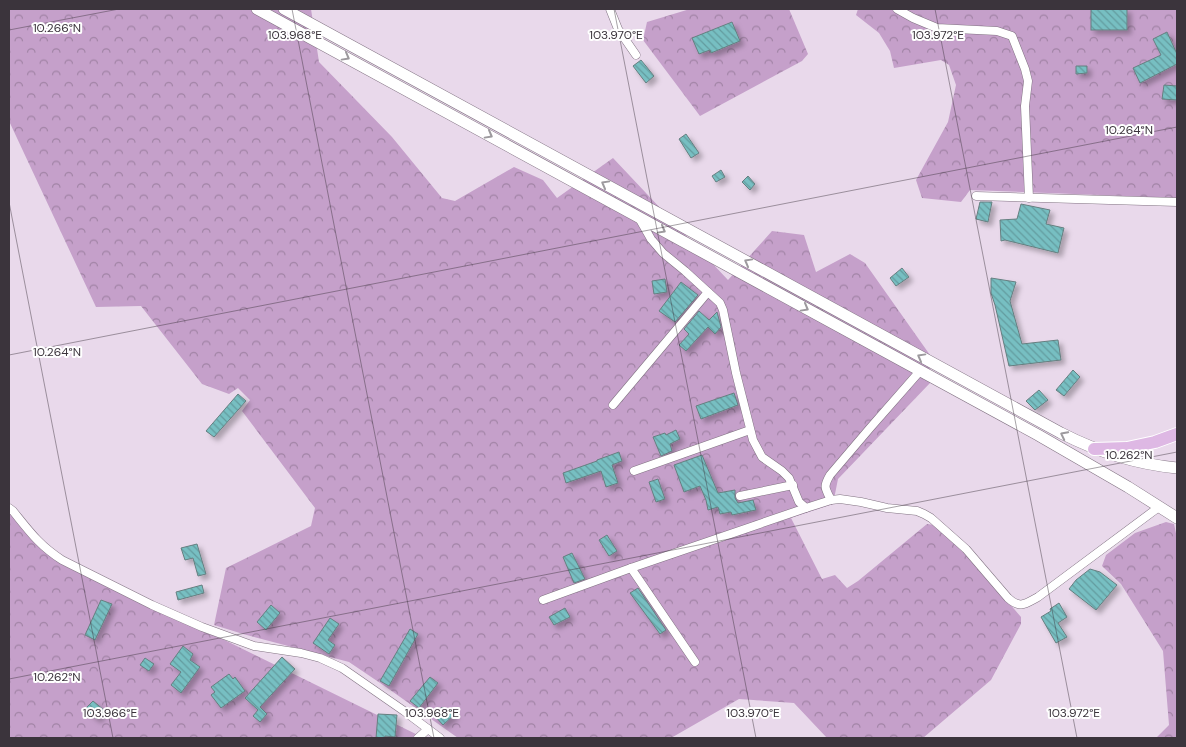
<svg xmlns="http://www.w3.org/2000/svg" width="1186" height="747" font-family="'DM Sans',sans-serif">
<defs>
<pattern id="forest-crowns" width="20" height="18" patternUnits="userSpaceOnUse" patternTransform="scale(1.25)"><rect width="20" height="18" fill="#c5a0ca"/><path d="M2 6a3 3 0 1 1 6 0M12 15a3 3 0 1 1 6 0" fill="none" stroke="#a183a5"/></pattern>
<pattern id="building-back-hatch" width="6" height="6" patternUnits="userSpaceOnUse" patternTransform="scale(1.25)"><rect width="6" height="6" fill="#77bfc2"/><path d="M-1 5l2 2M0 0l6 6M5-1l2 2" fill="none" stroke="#639c9f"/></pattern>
<filter id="shadow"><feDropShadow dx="4" dy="4" stdDeviation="2.5" flood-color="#0004"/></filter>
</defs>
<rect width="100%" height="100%" fill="#e9d9eb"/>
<g fill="url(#forest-crowns)">
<polygon points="9,9 311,9 319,62 392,137 442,198 455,201 514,167 543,180 557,198 613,158 728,280 772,231 804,235 816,272 850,254 865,263 930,355 930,383 838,479 833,504 791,518 822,579 835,575 847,588 858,581 927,524 935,525 978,567 1021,617 1021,624 991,680 923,738 827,738 794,703 739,699 671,738 458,738 386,687 349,662 243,634 214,625 226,568 311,526 315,508 242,411 250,400 238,388 229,394 202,384 141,306 96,307 9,121"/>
<polygon points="690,9 789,9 808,54 802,61 700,116 643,40 647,22"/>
<polygon points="858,9 1177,9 1177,198 970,190 961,202 922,198 916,180 948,122 956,85 949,65 941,60 894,68 890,51 879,33 856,15"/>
<polygon points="9,510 62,560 424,738 9,738"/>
<polygon points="1166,522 1174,524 1177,538 1177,738 1156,738 1169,725 1163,651 1121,584 1102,566 1106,555 1135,533"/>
</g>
<g fill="url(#building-back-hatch)" stroke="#667f80" filter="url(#shadow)">
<rect x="1091" y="9" width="36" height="21"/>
<polygon points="732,22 740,41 711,53 710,50 699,54 692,38"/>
<polygon points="1167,32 1177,54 1177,64 1140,83 1133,68 1161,55 1153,39"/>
<polygon points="641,60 654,76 646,83 633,66"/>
<polygon points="1076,66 1087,66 1087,73 1076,74"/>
<polygon points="1164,85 1177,86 1177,100 1162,99"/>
<polygon points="686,134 699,153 691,158 679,139"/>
<polygon points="721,170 725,177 716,182 712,176"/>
<polygon points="748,176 755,184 750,190 742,182"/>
<polygon points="980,202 992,202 988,222 976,219"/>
<polygon points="1021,204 1050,210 1046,224 1064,228 1058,253 1005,240 1001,241 1000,220 1017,219"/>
<polygon points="902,268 909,277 896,286 890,278"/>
<polygon points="991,278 1016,282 1010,301 1022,344 1058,340 1061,360 1009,366 995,305 991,293"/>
<polygon points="665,279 667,292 654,294 652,281"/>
<polygon points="681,282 698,295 675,322 659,311"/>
<polygon points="699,311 709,320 717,312 721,327 715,334 708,327 686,351 679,345 689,334 684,329"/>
<polygon points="1073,370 1080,377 1064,396 1056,390"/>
<polygon points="1039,390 1048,400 1035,410 1026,401"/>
<polygon points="734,393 738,405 701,419 696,406"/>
<polygon points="238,394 246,401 214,437 206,431"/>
<polygon points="676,430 680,439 670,444 672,451 661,456 653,437 665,433 666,435"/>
<polygon points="619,452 622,461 612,465 618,483 606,487 601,471 566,483 563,473 597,461 597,460"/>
<polygon points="702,455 718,493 735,490 735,498 738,503 753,500 756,510 732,515 731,512 720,514 718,507 708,510 706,500 700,486 684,492 674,465"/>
<polygon points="658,479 665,499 656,502 649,482"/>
<polygon points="607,535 617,551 609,556 599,540"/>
<polygon points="197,544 206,574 198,576 193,558 185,560 181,548"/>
<polygon points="572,553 585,579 574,583 563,557"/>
<polygon points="1090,569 1100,572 1117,585 1096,610 1069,589 1076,580"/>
<polygon points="202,585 204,593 178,600 176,592"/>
<polygon points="638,588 666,630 660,634 630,593"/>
<polygon points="101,600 112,604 95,640 85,635"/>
<polygon points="1059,603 1067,617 1058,623 1067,637 1056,643 1041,617 1051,611 1050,609"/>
<polygon points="271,605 280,613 266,630 257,622"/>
<polygon points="565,608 570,617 554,625 549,617"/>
<polygon points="330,618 339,624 328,640 335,645 329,654 313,643"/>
<polygon points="410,629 418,634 389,686 380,681"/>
<polygon points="183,646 193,654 190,660 200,667 181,693 171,685 181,672 170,664"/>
<polygon points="282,657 295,669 260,707 267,714 260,722 253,716 258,710 245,698"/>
<polygon points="145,658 154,664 149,671 140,665"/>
<polygon points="229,674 233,679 235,677 245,691 221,708 211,695 215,692 211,687"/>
<polygon points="430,677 438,683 419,708 410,701"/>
<polygon points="93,701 104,710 97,719 85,709"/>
<polygon points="442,707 446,712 450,709 455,714 443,725 434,715"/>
<polygon points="378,714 397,715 395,737 385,736 385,738 376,738"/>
</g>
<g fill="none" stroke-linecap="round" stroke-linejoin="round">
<g stroke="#817282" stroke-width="9">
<g id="minor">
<polyline points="610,9 618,29 636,55"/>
<polyline points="897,9 913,18 937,28 997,31 1012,36 1025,69 1028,81 1025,106 1029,198"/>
<polyline points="976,196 1177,202"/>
<path d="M639 218 651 239 663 253 685 271 720 303 723 310 736 373 753 440 762 457 782 471 789 478 799 502 806 508 831 500 840 499 861 502 887 508 917 511 924 514 931 518 966 549 1008 598C1020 609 1025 604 1038 597L1159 507"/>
<polyline points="613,405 708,292"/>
<polyline points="634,471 750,430"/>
<polyline points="740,496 793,485"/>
<path d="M831 500C825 488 823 487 830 475L870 428 920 371"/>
<path d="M9 508 13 511C30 532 39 545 62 560L152 605 202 627 254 646 301 653 320 658 342 668 404 711 440 738"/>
<polyline points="631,568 695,662"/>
<polyline points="543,600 631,568 806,508"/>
<polyline points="418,738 428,729"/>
</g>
</g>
<g stroke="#817282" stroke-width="12">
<g id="secondary">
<polyline points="257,9 1038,435 1128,487 1177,518"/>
<path d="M284 9 1061 433C1098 452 1136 464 1177 468"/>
</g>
</g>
<g stroke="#fff" stroke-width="14">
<polyline id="primary" points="1094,449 1127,448 1155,442 1177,434"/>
</g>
<use href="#minor" stroke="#fff" stroke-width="8"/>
<use href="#secondary" stroke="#fff" stroke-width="11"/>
<use href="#primary" stroke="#deb8e4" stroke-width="12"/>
</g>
<defs><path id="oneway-chevron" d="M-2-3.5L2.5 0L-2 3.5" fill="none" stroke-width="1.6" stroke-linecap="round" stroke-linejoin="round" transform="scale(1.25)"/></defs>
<g stroke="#9d9a9e">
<use href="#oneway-chevron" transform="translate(346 57) rotate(29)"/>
<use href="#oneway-chevron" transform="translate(489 135) rotate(29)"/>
<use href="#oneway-chevron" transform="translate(605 184) rotate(-151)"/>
<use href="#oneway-chevron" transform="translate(662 230) rotate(29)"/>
<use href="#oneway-chevron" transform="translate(748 262) rotate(-151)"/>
<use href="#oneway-chevron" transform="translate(805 308) rotate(29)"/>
<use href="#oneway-chevron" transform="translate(921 357) rotate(-151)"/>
<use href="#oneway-chevron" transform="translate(1064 435) rotate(-153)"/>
</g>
<path fill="none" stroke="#3b343c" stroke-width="1" stroke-opacity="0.45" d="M292 9 434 738M614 9 756 738M935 9 1077 738M9 30 119 9M9 202 113 738M9 355 1177 127M9 679 1177 452"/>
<g font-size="12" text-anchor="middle" fill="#3b343c" stroke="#fff" stroke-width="4" stroke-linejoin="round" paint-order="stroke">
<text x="57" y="32">10.266°N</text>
<text x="295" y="39">103.968°E</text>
<text x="616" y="39">103.970°E</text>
<text x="938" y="39">103.972°E</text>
<text x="1129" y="134">10.264°N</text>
<text x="57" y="356">10.264°N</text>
<text x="1129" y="459">10.262°N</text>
<text x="57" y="681">10.262°N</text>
<text x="110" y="717">103.966°E</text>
<text x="432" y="717">103.968°E</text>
<text x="753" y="717">103.970°E</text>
<text x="1074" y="717">103.972°E</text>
</g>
<rect width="1186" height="747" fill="none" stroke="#3b343c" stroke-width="20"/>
</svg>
